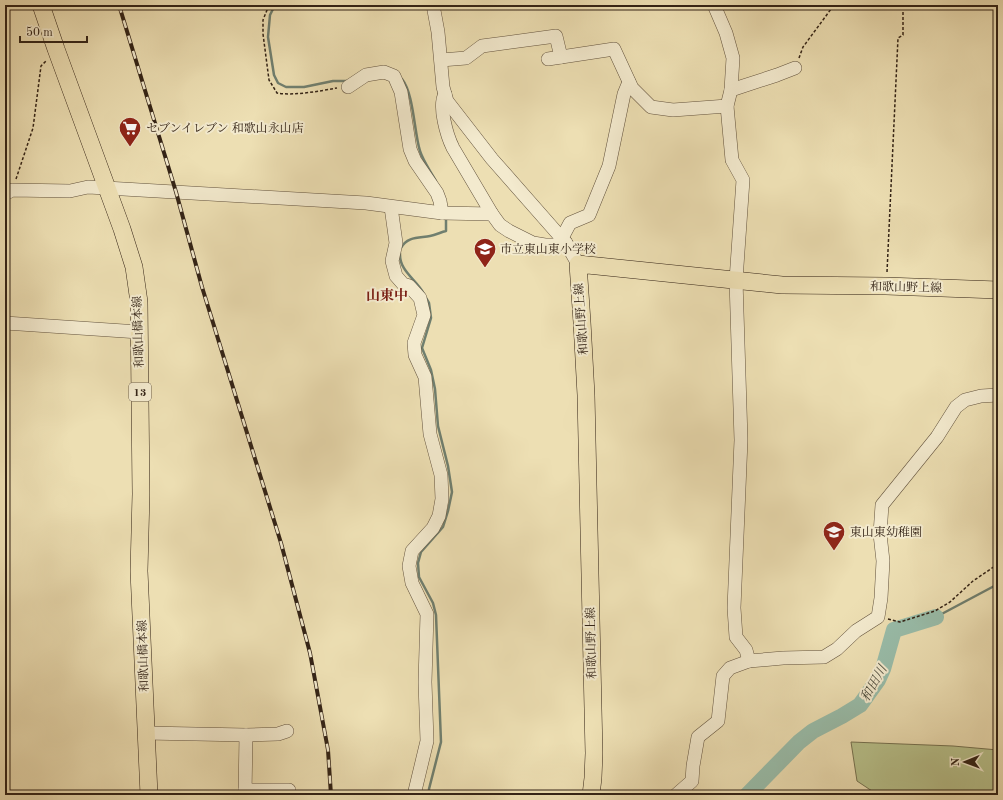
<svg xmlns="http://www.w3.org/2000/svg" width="1003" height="800" font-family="'Old Standard TT','Noto Serif JP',serif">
<rect width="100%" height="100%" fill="#eddfb3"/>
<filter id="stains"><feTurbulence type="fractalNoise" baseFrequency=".005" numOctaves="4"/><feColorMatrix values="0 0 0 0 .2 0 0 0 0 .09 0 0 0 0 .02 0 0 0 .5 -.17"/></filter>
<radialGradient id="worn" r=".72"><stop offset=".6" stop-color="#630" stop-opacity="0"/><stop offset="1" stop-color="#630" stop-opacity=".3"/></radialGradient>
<polygon fill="#b8c28c" stroke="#767251" points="851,742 953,746 998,750 998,795 878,795 857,781"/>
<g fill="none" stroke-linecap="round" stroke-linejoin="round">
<g stroke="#707f6f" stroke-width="2.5">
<polyline points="275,5 270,15 268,37 274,75 278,83 286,87 304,87 333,81 347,81"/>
<path d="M402 79C414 94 414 132 420 151 423 161 431 172 436 181"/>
<path d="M401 248C407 236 420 238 430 236 436 235 441 232 446 231V218"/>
<path d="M400 253C399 271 416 279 424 294"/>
<polyline points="426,298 429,303 431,318 422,348 431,370 435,389 438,426 448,466 452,492 448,511 443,527 421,552 418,563 419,577 433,603 436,615 441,742 429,789 429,795"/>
<polyline points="936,617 998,584"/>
</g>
<polyline stroke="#99bdaa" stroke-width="16" points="747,795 799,742 813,731 842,716 860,705 878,680 883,669 894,630 936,617"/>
<g stroke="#62523d" stroke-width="14">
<g id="minor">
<polyline points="433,5 438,32 443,87 447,101 492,159 558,234 566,243 578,264"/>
<polyline points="714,5 726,33 733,58 731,90 727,106 732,160 743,180 736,280 741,440 734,608 736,637 746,650 749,661"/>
<polyline points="548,59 614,49 632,88 651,107 673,110 727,106"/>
<polyline points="441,60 466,58 482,46 556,36 561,57"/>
<polyline points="348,87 366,75 384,72 394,76 401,92 410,149 415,161 437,193 440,201 442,213"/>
<polyline points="731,90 777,75 795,68"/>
<path d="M445 94C438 106 447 136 453 148L492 214 500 225 509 231 533 243 545 245H557L566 243"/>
<polyline points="5,194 12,190 70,191 88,187 106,188 366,203 442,213 492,214"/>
<polyline points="391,207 396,243 392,261 396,276 403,284 409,286 420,298 424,315 414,343 415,355 425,377 430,434 441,475 442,499 439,516 433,528 412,551 409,566 412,583 427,614 425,682 427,741 414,795"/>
<polyline points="562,238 570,223 589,215 609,166 624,94 629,82"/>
<polyline points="5,323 139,332"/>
<polyline points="146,733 246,735 278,734 287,731"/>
<polyline points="245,790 289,790 289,795"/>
<polyline points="245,795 246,735"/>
<polyline points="676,795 692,781 693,766 698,737 718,721 723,676 730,668 749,661 783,658 824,657 837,649 856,631 878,617 881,598 883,561 880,534 882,505 937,437 956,407 965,400 981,396 998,395"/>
</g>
</g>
<g stroke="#332316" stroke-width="18">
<g id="major">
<polyline points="41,5 56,49 122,229 134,267 139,302 141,494 139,571 149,795"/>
<polyline points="591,795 593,778 594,753 586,395 582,322 578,264 782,285 886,286 998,290"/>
</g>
</g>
<g stroke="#332316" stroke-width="1.5" stroke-dasharray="3 2" stroke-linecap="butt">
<path d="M269 5 263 20V34L269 80 277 93C295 96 319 91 337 88"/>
<polyline points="799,58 803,47 834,5"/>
<polyline points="16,179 33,128 41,66 47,60"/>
<polyline points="887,272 898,38 903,35 903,5"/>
<polyline points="888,619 900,622 935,611 950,602 973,581 998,564"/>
</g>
<use href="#minor" stroke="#f3eace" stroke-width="13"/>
<use href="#major" stroke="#eddfb3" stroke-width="17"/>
<g stroke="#332316" stroke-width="4">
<polyline id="rail" points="119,5 176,192 202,287 281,543 310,653 328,750 331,795"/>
</g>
<use href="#rail" stroke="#f3eace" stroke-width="2.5" stroke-dasharray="8" stroke-linecap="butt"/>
</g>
<defs>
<g id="supermarket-pin" transform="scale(1.15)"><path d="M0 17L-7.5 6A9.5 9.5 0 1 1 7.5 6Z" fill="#8f2418" stroke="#f3eace"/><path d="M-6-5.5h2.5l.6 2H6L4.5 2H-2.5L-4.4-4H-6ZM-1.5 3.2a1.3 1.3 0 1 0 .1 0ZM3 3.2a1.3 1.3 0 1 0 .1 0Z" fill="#fff"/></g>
<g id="school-pin" transform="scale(1.15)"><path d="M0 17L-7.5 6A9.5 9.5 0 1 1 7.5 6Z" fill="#8f2418" stroke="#f3eace"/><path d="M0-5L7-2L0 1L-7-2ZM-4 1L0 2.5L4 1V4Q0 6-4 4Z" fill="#fff"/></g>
</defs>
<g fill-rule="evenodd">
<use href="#supermarket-pin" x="130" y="128"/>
<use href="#school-pin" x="485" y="249"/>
<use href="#school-pin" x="834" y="532"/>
</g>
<g text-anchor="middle" stroke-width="4" stroke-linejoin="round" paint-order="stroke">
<rect fill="#f3eace" stroke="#6d5f4d" stroke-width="1" x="129" y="383" width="22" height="18" rx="3"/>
<g font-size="11" font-weight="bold" fill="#332316">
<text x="140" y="396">13</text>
</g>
<g font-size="12" fill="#332316" stroke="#f3eace" text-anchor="start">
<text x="146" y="132">セブンイレブン 和歌山永山店</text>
<text x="500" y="253">市立東山東小学校</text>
<text x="850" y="536">東山東幼稚園</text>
</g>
<g font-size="12" fill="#332316" stroke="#f3eace">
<text transform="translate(906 287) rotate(1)" y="4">和歌山野上線</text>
<text transform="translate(581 319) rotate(-94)" y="4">和歌山野上線</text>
<text transform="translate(138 332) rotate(-92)" y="4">和歌山橋本線</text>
<text transform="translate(591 643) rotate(-91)" y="4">和歌山野上線</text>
<text transform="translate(143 656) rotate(-92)" y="4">和歌山橋本線</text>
</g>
<g font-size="13" font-style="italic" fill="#525142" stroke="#f3eace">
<text transform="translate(873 683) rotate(-60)" y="5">和田川</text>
</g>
<g font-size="14" font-weight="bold" fill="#7a1f14" stroke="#f3eace">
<text x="387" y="300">山東中</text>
</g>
</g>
<rect width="1003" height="800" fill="none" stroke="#eddfb3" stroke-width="20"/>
<rect x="6" y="6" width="991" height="788" fill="none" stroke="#332316" stroke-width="2"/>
<rect x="10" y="10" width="983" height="780" fill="none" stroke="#332316"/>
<g transform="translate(965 762) rotate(269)" stroke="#f3eace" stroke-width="3" paint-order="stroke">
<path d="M0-3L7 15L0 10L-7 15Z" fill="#332316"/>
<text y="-6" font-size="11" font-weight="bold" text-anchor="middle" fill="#332316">N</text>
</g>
<path d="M20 36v6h67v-6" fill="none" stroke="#332316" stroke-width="2"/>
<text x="26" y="36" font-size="12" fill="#332316" stroke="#f3eace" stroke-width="3" paint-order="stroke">50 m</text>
<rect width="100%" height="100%" filter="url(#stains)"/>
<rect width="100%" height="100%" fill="url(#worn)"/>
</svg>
